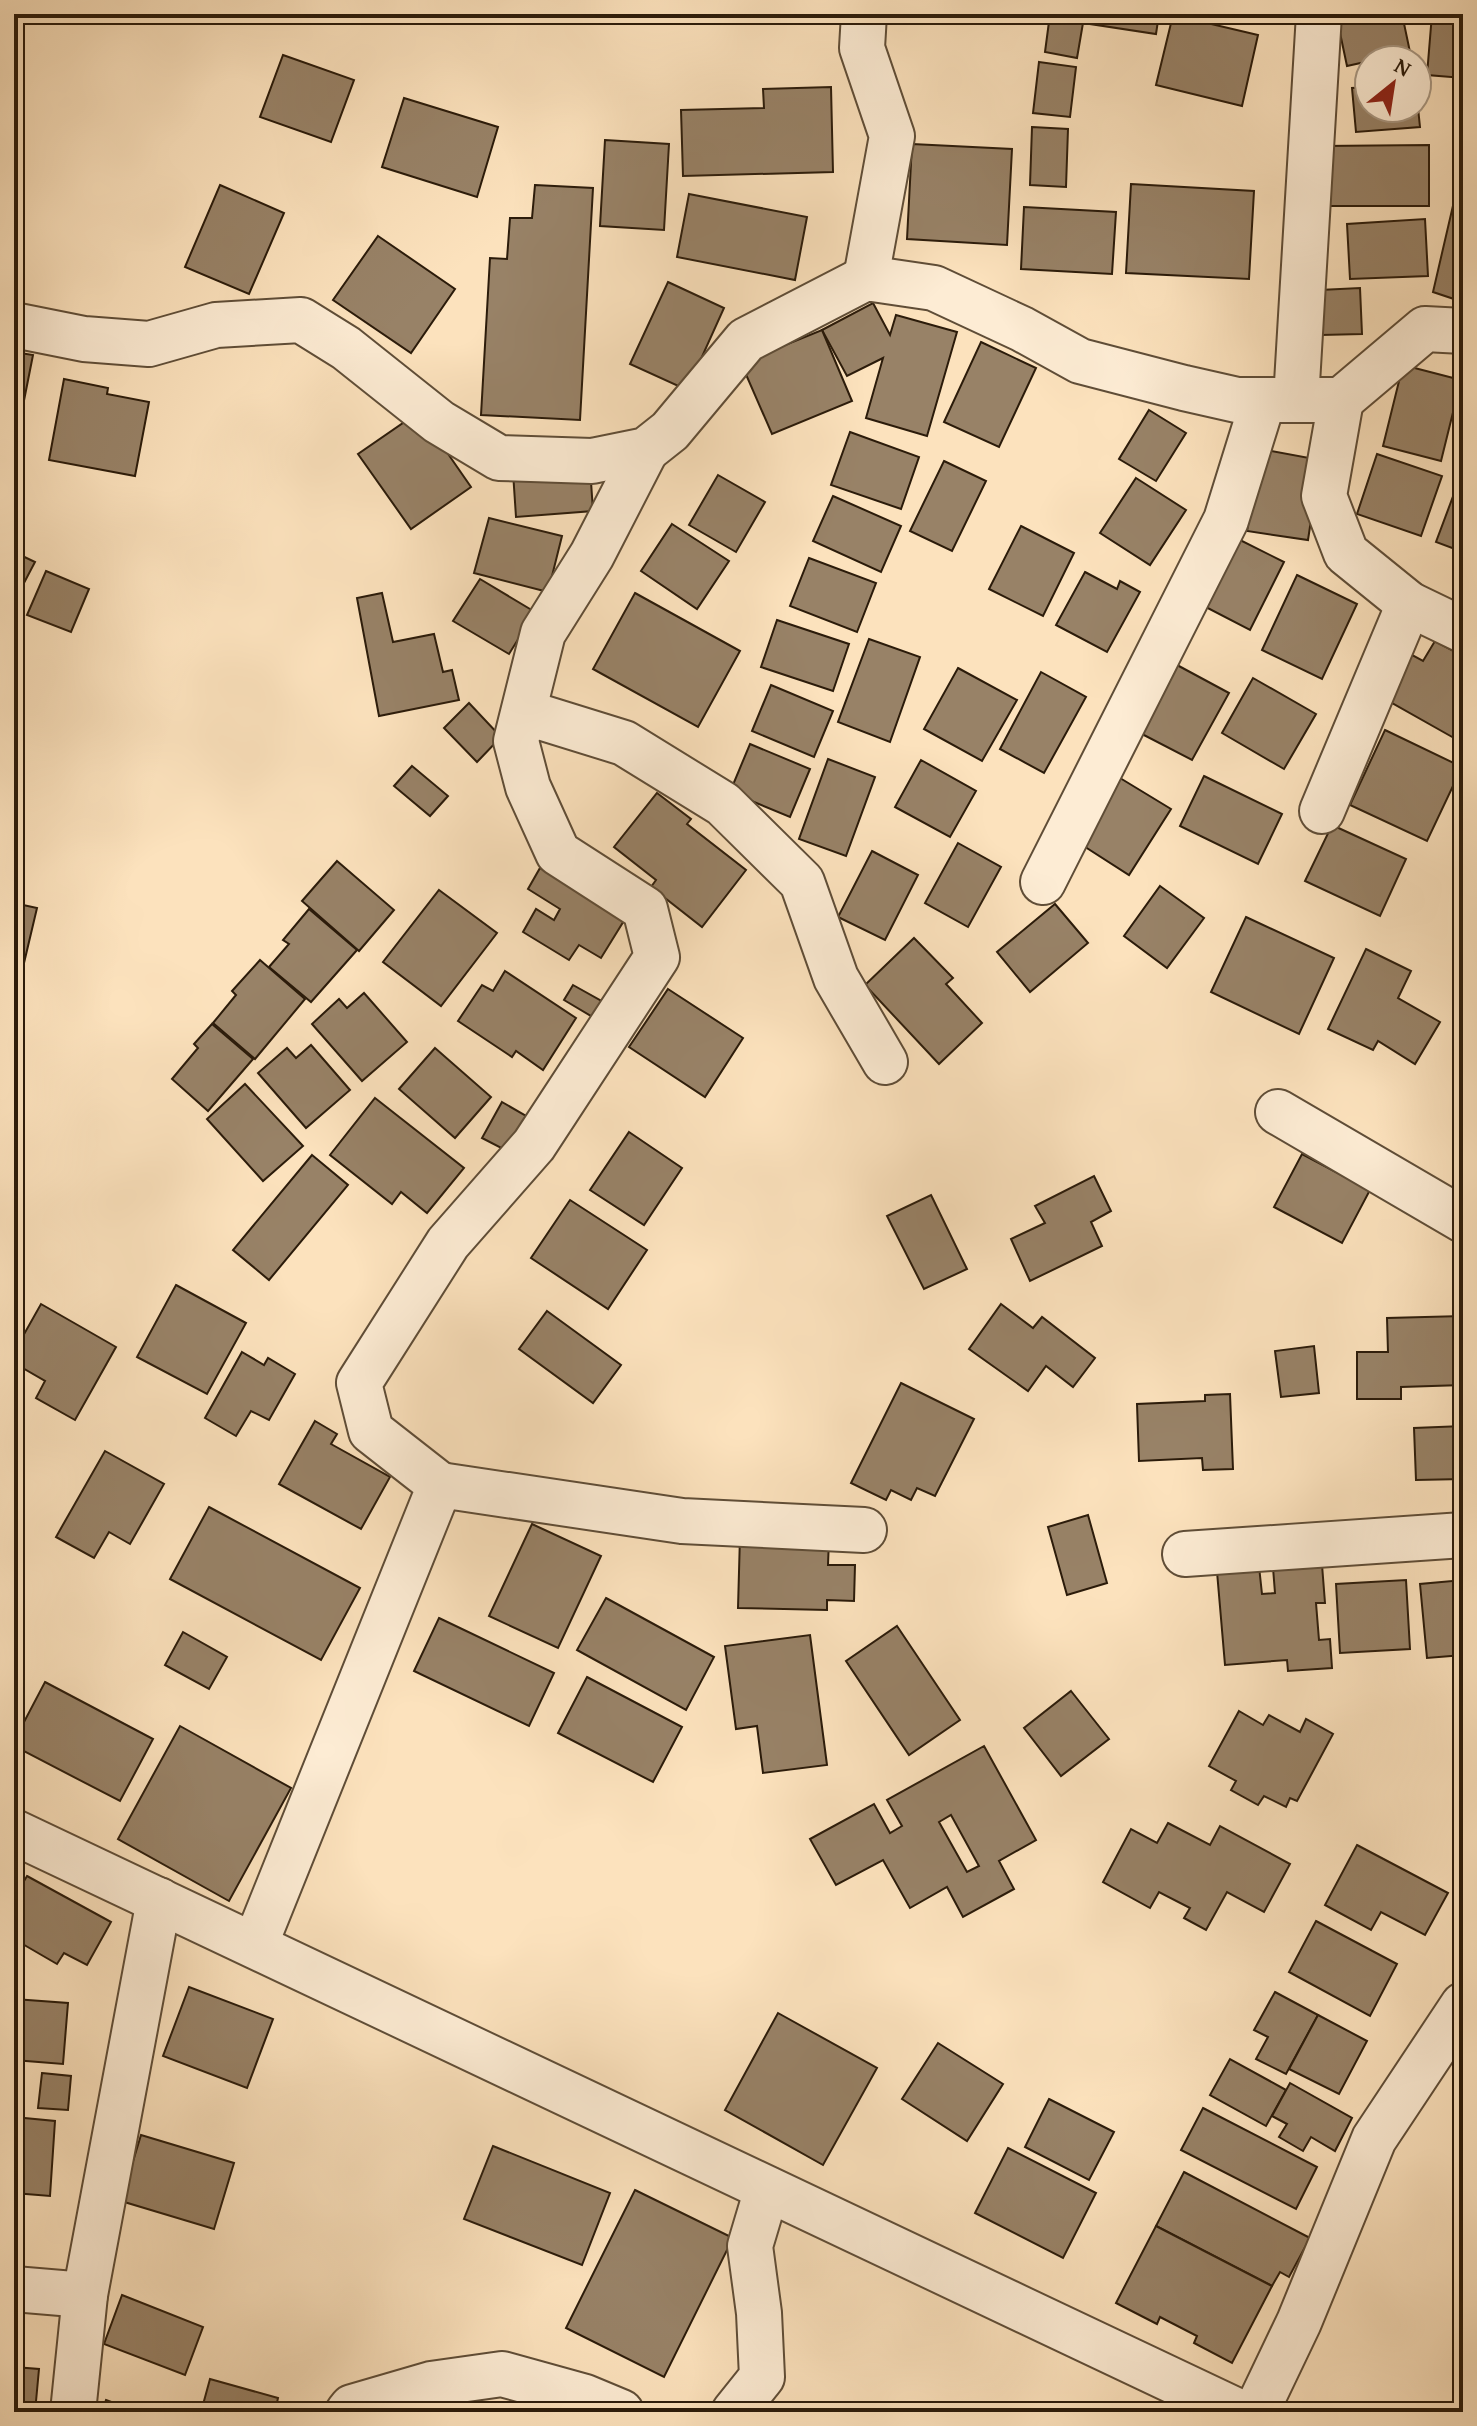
<svg xmlns="http://www.w3.org/2000/svg" width="1477" height="2426" font-family="'Gentium Book Plus',serif">
<rect width="100%" height="100%" fill="#fce2bd"/>
<filter id="stains"><feTurbulence type="fractalNoise" baseFrequency=".0025" numOctaves="4"/><feColorMatrix values="0 0 0 0 .2 0 0 0 0 .09 0 0 0 0 .02 0 0 0 .5 -.17"/></filter>
<radialGradient id="worn" r=".72"><stop offset=".6" stop-color="#630" stop-opacity="0"/><stop offset="1" stop-color="#630" stop-opacity=".3"/></radialGradient>
<g fill="#988267" stroke="#2b1b0a" stroke-width="2" fill-rule="evenodd">
<polygon points="1050,14 1159,14 1156,34 1083,23 1077,58 1045,52"/>
<polygon points="1336,14 1402,14 1410,52 1347,66"/>
<polygon points="1432,14 1463,14 1463,78 1427,75"/>
<polygon points="1173,15 1258,35 1242,106 1156,85"/>
<polygon points="283,55 354,80 331,142 260,117"/>
<polygon points="1039,62 1076,67 1070,117 1033,113"/>
<polygon points="831,87 833,172 683,176 681,110 764,108 763,89"/>
<polygon points="1369,87 1369,108 1417,108 1417,98 1420,127 1356,132 1352,88"/>
<polygon points="404,98 498,127 477,197 382,167"/>
<polygon points="1032,127 1068,129 1066,187 1030,185"/>
<polygon points="605,140 669,144 664,230 600,226"/>
<polygon points="912,144 1012,149 1007,245 907,239"/>
<polygon points="1429,145 1429,206 1321,206 1321,146"/>
<polygon points="1131,184 1254,191 1249,279 1126,273"/>
<polygon points="1458,184 1463,186 1463,302 1433,292"/>
<polygon points="220,185 284,213 249,294 185,267"/>
<polygon points="535,185 593,188 580,420 481,415 490,258 507,259 510,218 532,218"/>
<polygon points="689,194 807,217 795,280 677,257"/>
<polygon points="1024,207 1116,212 1112,274 1021,269"/>
<polygon points="1425,219 1428,276 1350,279 1347,224"/>
<polygon points="378,236 455,289 411,353 333,300"/>
<polygon points="668,282 724,308 687,390 630,364"/>
<polygon points="1360,288 1362,334 1321,335 1320,290"/>
<polygon points="873,303 890,335 896,315 957,332 927,436 866,418 883,358 847,376 822,330"/>
<polygon points="822,330 852,401 772,434 741,363"/>
<polygon points="981,342 1036,368 999,447 944,422"/>
<polygon points="14,352 33,355 14,451"/>
<polygon points="1403,365 1461,380 1441,461 1383,446"/>
<polygon points="64,379 108,388 107,394 149,402 135,476 49,460"/>
<polygon points="1149,410 1186,433 1156,481 1119,459"/>
<polygon points="419,412 471,487 411,529 358,454"/>
<polygon points="850,432 919,457 901,509 831,485"/>
<polygon points="1260,449 1320,460 1308,540 1247,531"/>
<polygon points="1377,454 1442,476 1421,536 1357,514"/>
<polygon points="944,461 986,481 952,551 910,531"/>
<polygon points="590,467 593,511 516,517 513,472"/>
<polygon points="718,475 765,502 736,552 689,525"/>
<polygon points="1461,475 1463,476 1463,552 1436,542"/>
<polygon points="1136,478 1186,510 1150,565 1100,533"/>
<polygon points="833,496 901,526 881,572 813,541"/>
<polygon points="489,518 562,536 548,592 474,573"/>
<polygon points="672,524 729,561 697,609 641,571"/>
<polygon points="1021,526 1074,553 1043,616 989,589"/>
<polygon points="1232,536 1284,562 1250,630 1198,603"/>
<polygon points="14,552 35,562 14,602"/>
<polygon points="809,558 876,583 857,632 790,606"/>
<polygon points="46,571 89,589 71,632 27,615"/>
<polygon points="1085,572 1117,589 1120,581 1140,592 1107,652 1056,625"/>
<polygon points="1297,575 1357,604 1322,679 1262,650"/>
<polygon points="480,579 535,612 509,654 453,621"/>
<polygon points="382,593 393,642 434,634 443,672 452,670 459,700 379,716 357,598"/>
<polygon points="635,593 740,651 698,727 593,669"/>
<polygon points="777,620 849,644 833,691 761,667"/>
<polygon points="869,639 920,657 890,742 838,722"/>
<polygon points="1435,641 1463,656 1463,723 1454,738 1378,695 1403,650 1423,661"/>
<polygon points="1177,665 1229,693 1192,760 1140,733"/>
<polygon points="958,668 1017,700 982,761 924,729"/>
<polygon points="1041,672 1086,697 1044,773 1000,749"/>
<polygon points="1253,678 1316,714 1284,769 1222,733"/>
<polygon points="771,685 833,711 814,757 752,731"/>
<polygon points="469,703 501,737 477,762 444,728"/>
<polygon points="1385,730 1462,767 1427,841 1350,805"/>
<polygon points="750,744 810,769 790,817 730,792"/>
<polygon points="828,759 875,777 846,856 799,839"/>
<polygon points="921,760 976,791 950,837 895,807"/>
<polygon points="412,766 448,796 430,816 394,786"/>
<polygon points="1204,776 1282,814 1258,864 1180,826"/>
<polygon points="1120,778 1171,809 1129,875 1079,843"/>
<polygon points="657,793 691,819 687,824 746,870 702,927 651,887 656,880 614,847"/>
<polygon points="1332,825 1406,859 1380,916 1305,881"/>
<polygon points="958,843 1001,867 968,927 925,903"/>
<polygon points="872,851 918,875 885,940 838,917"/>
<polygon points="337,861 394,910 359,951 302,901"/>
<polygon points="540,868 625,919 601,958 579,945 569,960 523,932 536,909 554,920 560,909 528,889"/>
<polygon points="1160,886 1204,918 1167,968 1124,936"/>
<polygon points="439,890 497,933 441,1006 383,962"/>
<polygon points="14,903 37,908 24,963 14,961"/>
<polygon points="1055,904 1088,943 1030,992 997,952"/>
<polygon points="309,909 357,950 311,1002 269,967 289,944 283,940"/>
<polygon points="1246,917 1334,958 1299,1034 1211,992"/>
<polygon points="914,938 953,978 946,984 982,1023 939,1064 865,985"/>
<polygon points="1366,949 1411,971 1398,998 1440,1022 1415,1064 1378,1041 1373,1050 1328,1029"/>
<polygon points="260,960 305,999 255,1059 213,1023 236,995 232,991"/>
<polygon points="505,971 576,1018 543,1070 516,1051 512,1057 458,1021 482,985 493,991"/>
<polygon points="573,985 605,1003 596,1019 564,1000"/>
<polygon points="668,989 743,1038 705,1097 629,1047"/>
<polygon points="364,993 407,1042 362,1081 312,1024 339,999 347,1008"/>
<polygon points="212,1024 253,1059 208,1111 172,1079 198,1048 194,1044"/>
<polygon points="311,1045 350,1090 306,1128 258,1073 287,1048 296,1058"/>
<polygon points="435,1048 491,1097 455,1138 399,1089"/>
<polygon points="245,1084 303,1146 263,1181 207,1119"/>
<polygon points="375,1098 464,1168 427,1213 401,1192 392,1204 330,1155"/>
<polygon points="502,1102 526,1116 507,1151 482,1138"/>
<polygon points="629,1132 682,1168 644,1225 590,1190"/>
<polygon points="1302,1154 1370,1190 1342,1243 1274,1207"/>
<polygon points="312,1155 348,1185 269,1280 233,1250"/>
<polygon points="1094,1176 1111,1211 1091,1222 1102,1246 1030,1281 1011,1239 1045,1223 1035,1206"/>
<polygon points="931,1195 967,1269 924,1289 887,1216"/>
<polygon points="570,1200 647,1250 608,1309 531,1258"/>
<polygon points="176,1285 246,1323 207,1394 137,1357"/>
<polygon points="41,1304 116,1347 75,1420 36,1398 45,1381 14,1363 14,1352"/>
<polygon points="1001,1304 1033,1328 1042,1317 1095,1358 1073,1387 1046,1366 1028,1391 969,1349"/>
<polygon points="547,1311 621,1365 593,1403 519,1349"/>
<polygon points="1463,1316 1463,1385 1401,1387 1401,1399 1357,1399 1357,1352 1388,1352 1387,1318"/>
<polygon points="1314,1346 1319,1393 1281,1397 1275,1351"/>
<polygon points="242,1352 264,1365 268,1358 295,1374 269,1420 251,1411 236,1436 205,1418"/>
<polygon points="901,1383 974,1419 935,1496 917,1488 911,1500 891,1490 886,1500 851,1483"/>
<polygon points="1230,1394 1233,1469 1203,1470 1202,1458 1139,1461 1137,1404 1205,1401 1205,1395"/>
<polygon points="315,1421 337,1434 331,1444 390,1477 361,1529 279,1484"/>
<polygon points="1463,1426 1463,1479 1416,1480 1414,1428"/>
<polygon points="105,1451 164,1484 130,1544 109,1532 94,1558 56,1537"/>
<polygon points="209,1507 360,1588 321,1660 170,1579"/>
<polygon points="1088,1515 1107,1583 1067,1595 1048,1527"/>
<polygon points="532,1524 601,1556 558,1648 489,1616"/>
<polygon points="740,1536 829,1539 828,1565 855,1565 854,1601 827,1600 827,1610 738,1608"/>
<polygon points="1321,1552 1325,1603 1316,1603 1319,1640 1330,1639 1332,1668 1288,1671 1287,1660 1225,1665 1216,1560 1258,1557 1262,1594 1275,1593 1272,1555"/>
<polygon points="1406,1580 1410,1649 1340,1653 1336,1584"/>
<polygon points="1463,1580 1463,1655 1427,1658 1420,1584"/>
<polygon points="606,1598 714,1657 686,1710 577,1650"/>
<polygon points="439,1618 554,1673 529,1726 414,1671"/>
<polygon points="897,1626 960,1720 909,1755 846,1661"/>
<polygon points="183,1632 227,1657 209,1689 165,1665"/>
<polygon points="810,1635 827,1765 763,1773 757,1726 736,1729 725,1646"/>
<polygon points="587,1677 682,1727 653,1782 558,1733"/>
<polygon points="45,1682 153,1739 120,1801 14,1746 14,1741"/>
<polygon points="1071,1691 1109,1739 1061,1776 1024,1728"/>
<polygon points="1239,1711 1263,1725 1269,1715 1300,1732 1306,1719 1333,1734 1297,1801 1290,1798 1286,1807 1264,1796 1258,1805 1231,1790 1236,1781 1209,1766"/>
<polygon points="180,1726 291,1788 229,1901 118,1839"/>
<path d="M984 1746 1036 1840 999 1861 1014 1889 963 1917 947 1887 910 1908 883 1860 836 1885 810 1839 874 1804 890 1833 902 1826 887 1800ZM951 1815 979 1866 967 1872 939 1822Z"/>
<polygon points="1168,1823 1210,1845 1220,1826 1290,1864 1264,1912 1227,1892 1206,1930 1184,1918 1190,1908 1159,1892 1150,1908 1103,1882 1131,1829 1157,1843"/>
<polygon points="1357,1845 1448,1893 1425,1935 1381,1912 1371,1930 1325,1905"/>
<polygon points="27,1876 111,1922 87,1965 64,1953 57,1964 14,1939 14,1898"/>
<polygon points="1316,1921 1397,1964 1370,2016 1289,1972"/>
<polygon points="189,1987 273,2019 247,2088 163,2056"/>
<polygon points="1275,1992 1318,2015 1286,2074 1256,2059 1268,2037 1254,2030"/>
<polygon points="14,1999 68,2003 63,2064 14,2060"/>
<polygon points="778,2013 877,2068 823,2165 725,2110"/>
<polygon points="1318,2015 1367,2041 1339,2094 1289,2069"/>
<polygon points="938,2043 1003,2084 967,2141 902,2099"/>
<polygon points="1230,2059 1286,2090 1266,2126 1210,2095"/>
<polygon points="42,2073 71,2076 68,2110 38,2108"/>
<polygon points="1290,2083 1352,2118 1335,2151 1311,2137 1303,2151 1279,2137 1287,2124 1272,2116"/>
<polygon points="1049,2099 1114,2132 1089,2180 1025,2147"/>
<polygon points="1203,2108 1317,2167 1296,2209 1181,2150"/>
<polygon points="14,2117 55,2121 50,2196 14,2193"/>
<polygon points="141,2135 234,2163 214,2229 121,2201"/>
<polygon points="493,2146 610,2193 582,2265 464,2219"/>
<polygon points="1008,2148 1096,2193 1063,2258 975,2213"/>
<polygon points="1184,2172 1310,2238 1289,2277 1280,2272 1272,2286 1156,2226"/>
<polygon points="635,2190 733,2238 664,2377 566,2328"/>
<polygon points="1156,2226 1272,2286 1232,2363 1194,2343 1197,2336 1160,2317 1157,2324 1116,2303"/>
<polygon points="122,2295 203,2327 185,2375 104,2344"/>
<polygon points="14,2367 39,2369 35,2412 14,2412"/>
<polygon points="210,2379 278,2398 275,2412 201,2412"/>
<polygon points="106,2400 138,2412 102,2412"/>
</g>
<g fill="none" stroke-linecap="round" stroke-linejoin="round">
<g stroke="#5f4d37" stroke-width="48">
<g id="street">
<polyline points="864,14 862,48 892,136 866,278"/>
<polyline points="14,325 84,339 149,344 216,325 301,320 346,348 439,422 499,458 592,461 646,450 670,431 746,340 866,278 934,288 1022,329 1080,361 1184,388 1237,400 1341,400 1425,329 1463,331"/>
<polyline points="1296,400 1319,14"/>
<polyline points="1341,400 1324,496 1346,553 1409,604 1463,630"/>
<polyline points="524,712 624,743 723,804 802,882 836,978 885,1062"/>
<polyline points="1322,811 1409,604"/>
<polyline points="1043,882 1226,520 1263,401"/>
<polyline points="1278,1112 1463,1220"/>
<polyline points="440,1485 682,1521 864,1530"/>
<polyline points="1185,1554 1463,1535"/>
<polyline points="14,1832 1239,2412"/>
<polyline points="255,1945 440,1485 371,1431 359,1383 448,1243 534,1145 657,957 645,909 558,853 528,787 516,741 543,633 592,555 646,450"/>
<polyline points="14,2289 85,2295"/>
<polyline points="73,2412 85,2295 159,1900"/>
<polyline points="348,2412 352,2407 431,2384 502,2374 585,2397 621,2412"/>
<polyline points="734,2412 762,2377 759,2313 750,2246 767,2189"/>
<polyline points="1256,2412 1299,2322 1374,2139 1463,2005"/>
</g>
</g>
<use href="#street" stroke="#fdecd4" stroke-width="44"/>
</g>
<rect width="1477" height="2426" fill="none" stroke="#fce2bd" stroke-width="48"/>
<rect x="16" y="16" width="1445" height="2394" fill="none" stroke="#2b1b0a" stroke-width="4"/>
<rect x="24" y="24" width="1429" height="2378" fill="none" stroke="#2b1b0a" stroke-width="2"/>
<g transform="translate(1393 84) rotate(30)"><circle r="38" fill="#fdecd4" stroke="#a99883" stroke-width="2"/>
<path d="M0-6L14 30L0 20L-14 30Z" fill="#8f2418"/>
<text y="-12" font-size="22" font-weight="bold" text-anchor="middle" fill="#2b1b0a">N</text>
</g>
<rect width="100%" height="100%" filter="url(#stains)"/>
<rect width="100%" height="100%" fill="url(#worn)"/>
</svg>
